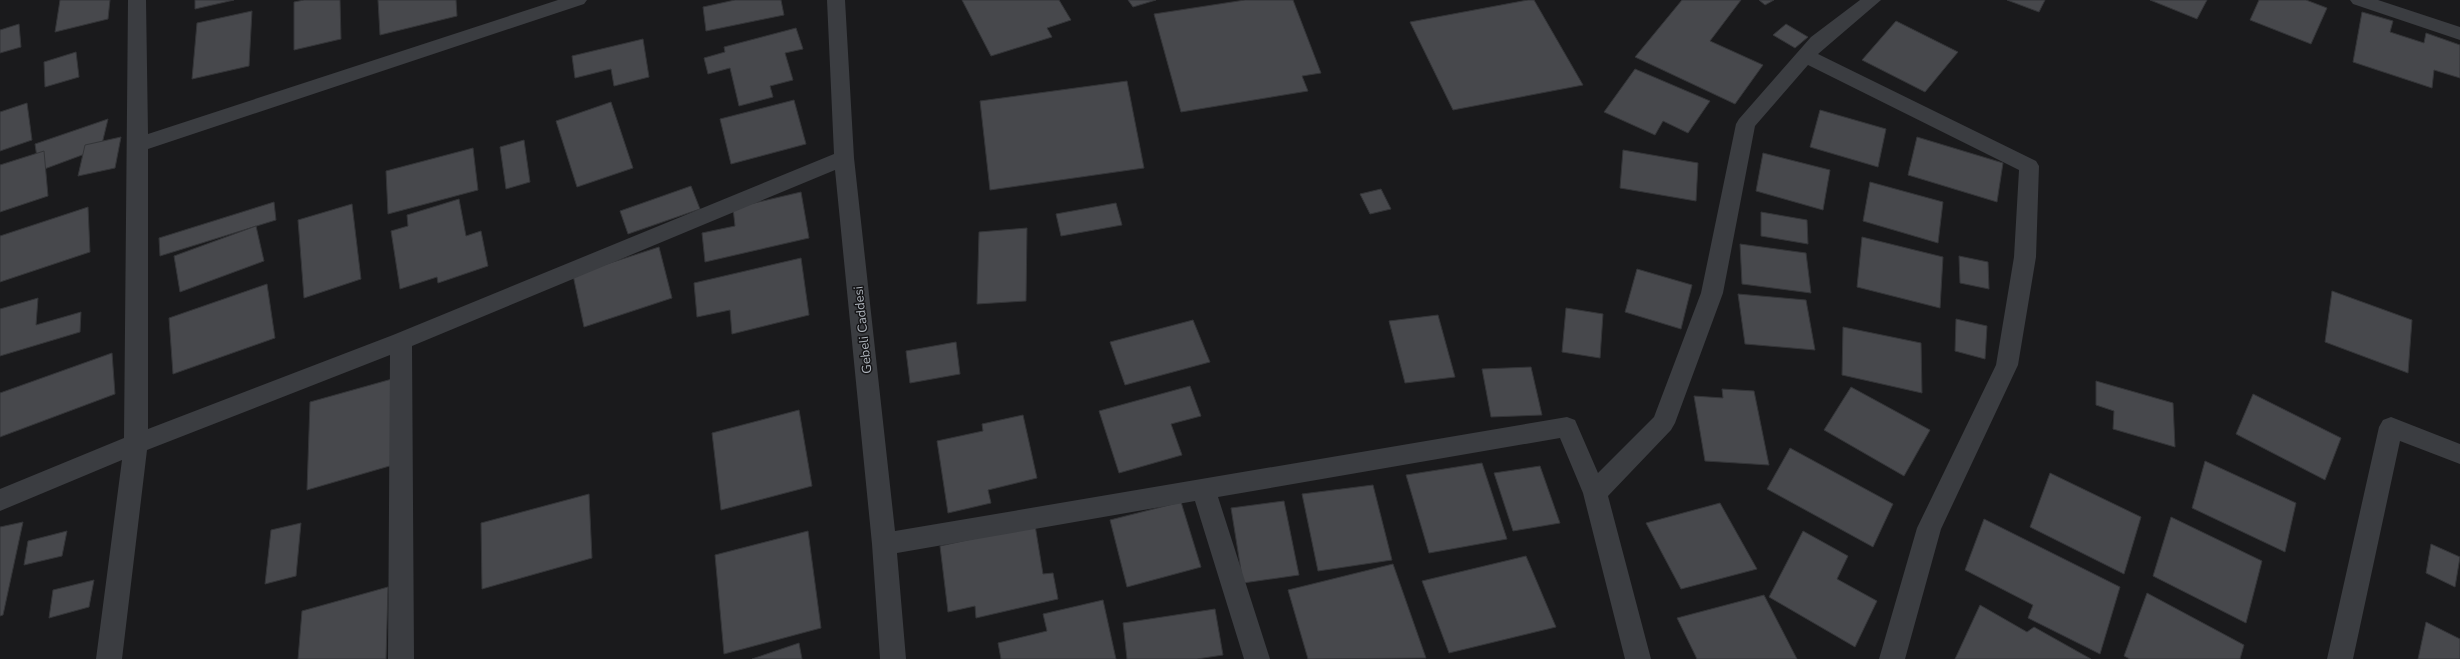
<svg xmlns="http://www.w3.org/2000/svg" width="2460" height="659" font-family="'Nunito Sans',sans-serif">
<rect width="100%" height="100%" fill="#1a1a1c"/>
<g fill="#47484c" stroke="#343538">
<polygon points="60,0 110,0 108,19 55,32"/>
<polygon points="195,0 234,0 195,9"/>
<polygon points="304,0 340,0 341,39 294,50 294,2"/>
<polygon points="378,0 456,0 457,16 380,35"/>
<polygon points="735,0 781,0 784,15 706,31 703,7"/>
<polygon points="962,0 1059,0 1071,20 1047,28 1052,37 991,56"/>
<polygon points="1128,0 1156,0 1133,7"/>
<polygon points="1245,0 1293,0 1321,73 1302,76 1308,91 1181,112 1154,14"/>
<polygon points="1528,0 1534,0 1583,85 1453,110 1410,22"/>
<polygon points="1682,0 1741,0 1710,41 1763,65 1735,104 1635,57"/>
<polygon points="1759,0 1774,0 1765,5"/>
<polygon points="2007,0 2045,0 2039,12"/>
<polygon points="2150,0 2207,0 2197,19"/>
<polygon points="2259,0 2306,0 2327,8 2311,44 2250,20"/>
<polygon points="252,11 249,66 192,79 197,23"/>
<polygon points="2362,12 2393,21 2390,32 2424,43 2426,33 2460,45 2460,78 2434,70 2432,88 2353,62"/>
<polygon points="1896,21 1958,52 1925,92 1862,60"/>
<polygon points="19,24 21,47 0,53 0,30"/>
<polygon points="1786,24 1808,37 1795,48 1773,35"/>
<polygon points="796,28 803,49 785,53 793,80 770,86 773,97 739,106 730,68 708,74 704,58 725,52 724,47"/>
<polygon points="643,39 649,77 614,86 611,69 575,78 572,56"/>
<polygon points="76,52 79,77 45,87 44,62"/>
<polygon points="1635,69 1710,101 1688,133 1663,121 1655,135 1604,112"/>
<polygon points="1127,81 1144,168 990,190 980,101"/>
<polygon points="794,100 806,144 731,164 720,119"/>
<polygon points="611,102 633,168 577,187 556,121"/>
<polygon points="27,103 32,140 0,151 0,112"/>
<polygon points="1820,110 1886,129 1878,167 1810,147"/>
<polygon points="108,119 101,148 39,171 35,144"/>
<polygon points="121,137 115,168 78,176 85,145"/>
<polygon points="1917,137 2003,163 1997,202 1908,175"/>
<polygon points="524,140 530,182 506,189 500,147"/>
<polygon points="473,148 478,190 388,214 386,171"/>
<polygon points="1623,150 1698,163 1696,201 1620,188"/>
<polygon points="44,151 48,196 0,212 0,165"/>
<polygon points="1763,153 1830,170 1823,210 1756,191"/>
<polygon points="1870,182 1943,202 1938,243 1863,221"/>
<polygon points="691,186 700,209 628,234 620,211"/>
<polygon points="1381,189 1391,209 1370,214 1360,194"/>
<polygon points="801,192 809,238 705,262 702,233 735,226 733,208"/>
<polygon points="459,199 466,236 481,231 488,266 438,283 437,277 400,289 391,231 408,226 407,215"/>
<polygon points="274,202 276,220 160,256 159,238"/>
<polygon points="1116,203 1122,225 1061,236 1056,214"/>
<polygon points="352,204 361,279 304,298 298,220"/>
<polygon points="88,207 90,252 0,282 0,236"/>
<polygon points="1761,212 1807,220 1808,244 1761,236"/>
<polygon points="256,226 264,261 180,292 174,256"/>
<polygon points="1027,228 1026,301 977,304 979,232"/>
<polygon points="1862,237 1943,257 1940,308 1857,287"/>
<polygon points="1740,244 1806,253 1811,293 1742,284"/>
<polygon points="659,247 672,298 584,327 573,275"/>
<polygon points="1959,256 1988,262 1989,289 1960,283"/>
<polygon points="801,258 809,315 732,334 730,310 697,317 694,283"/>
<polygon points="1637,269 1692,285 1681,329 1625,312"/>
<polygon points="267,284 275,338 173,374 169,318"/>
<polygon points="2332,291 2412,320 2408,373 2325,342"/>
<polygon points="1738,294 1806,300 1815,350 1745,344"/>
<polygon points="38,298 36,325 81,312 80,332 0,356 0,309"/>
<polygon points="1566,308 1603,314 1600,358 1562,352"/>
<polygon points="1438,315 1455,377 1405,383 1389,321"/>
<polygon points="1956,319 1987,326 1985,359 1955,351"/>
<polygon points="1193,320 1210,362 1125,385 1110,342"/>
<polygon points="1843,327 1921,343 1922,393 1842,375"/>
<polygon points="956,342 960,374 910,383 906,351"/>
<polygon points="112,353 115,394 0,437 0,393"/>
<polygon points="1531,367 1542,415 1491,417 1482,369"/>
<polygon points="392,379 393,465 307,490 310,402"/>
<polygon points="2096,381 2173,403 2175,447 2113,429 2114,411 2096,405"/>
<polygon points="1190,386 1201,416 1171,424 1182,455 1119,473 1099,411"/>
<polygon points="1851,387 1930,430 1904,476 1824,430"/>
<polygon points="1722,389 1754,391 1769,465 1705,461 1694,396 1723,398"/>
<polygon points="2253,394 2341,438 2325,480 2236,434"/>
<polygon points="799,410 812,486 721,510 712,433"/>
<polygon points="1023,415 1037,478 988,490 991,503 948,513 937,441 983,431 982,424"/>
<polygon points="1790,448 1893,504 1873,547 1767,489"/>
<polygon points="2205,461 2296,503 2285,552 2192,508"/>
<polygon points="1482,463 1507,539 1429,553 1406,475"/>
<polygon points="1540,466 1560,523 1513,531 1494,473"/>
<polygon points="2050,473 2141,517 2124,574 2030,527"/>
<polygon points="1373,485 1392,560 1318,571 1302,494"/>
<polygon points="589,494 592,558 482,589 481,523"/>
<polygon points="1284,501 1299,575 1243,583 1231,508"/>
<polygon points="1181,502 1201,567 1127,587 1110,520"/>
<polygon points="1720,503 1757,569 1681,589 1646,523"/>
<polygon points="2171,517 2262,561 2246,623 2153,576"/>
<polygon points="1984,519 2120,587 2100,654 2028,618 2033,605 1965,570"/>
<polygon points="23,522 3,615 0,616 0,527"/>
<polygon points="301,523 296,576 265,584 271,530"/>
<polygon points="1035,525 1043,574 1053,573 1058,599 976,618 975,606 948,612 940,546"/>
<polygon points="67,531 62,556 24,565 28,541"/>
<polygon points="808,531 821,628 724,654 715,555"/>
<polygon points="1803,531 1848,556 1837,579 1877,601 1855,647 1769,597"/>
<polygon points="2431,544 2460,557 2455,587 2426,573"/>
<polygon points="1526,556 1556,627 1449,653 1422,581"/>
<polygon points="1393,564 1426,658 1308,659 1288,590"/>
<polygon points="94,580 89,607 49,618 53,590"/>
<polygon points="388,587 386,659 298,659 302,611"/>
<polygon points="2147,593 2244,645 2240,659 2130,659 2124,656"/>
<polygon points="1764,595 1797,659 1697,659 1677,618"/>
<polygon points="1103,600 1116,659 1001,659 998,643 1047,631 1043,614"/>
<polygon points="1980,605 2027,632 2034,627 2091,659 1955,659"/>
<polygon points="1215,609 1223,655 1197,659 1127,659 1123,623"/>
<polygon points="2426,622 2460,639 2460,659 2418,659"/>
<polygon points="799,643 802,659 752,659"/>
</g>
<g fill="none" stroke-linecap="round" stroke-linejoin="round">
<g fill="#3b3d41" fill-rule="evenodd">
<polygon points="128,0 146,0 148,134 558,0 587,0 584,4 148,149 148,429 393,335 834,154 827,0 845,0 854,158 895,531 1567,417 1575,420 1598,473 1654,417 1701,293 1736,124 1739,119 1811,37 1860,0 1881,0 1818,54 2036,161 2039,166 2036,257 2018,365 1941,529 1905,659 1879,659 1917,528 1996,365 2014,257 2019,170 1808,65 1755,126 1723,293 1675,423 1671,430 1608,496 1651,659 1625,659 1583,493 1560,438 1218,497 1270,659 1244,659 1195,501 897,553 906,659 880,659 872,544 835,170 412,346 414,659 388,659 390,355 147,450 122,659 96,659 122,460 0,511 0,489 124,438"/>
<polygon points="2350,0 2378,0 2460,27 2460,40 2353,4"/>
<polygon points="2391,417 2460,444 2460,464 2400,441 2353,659 2327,659 2379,427 2383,420"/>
</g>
</g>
<g text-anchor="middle" stroke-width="3" stroke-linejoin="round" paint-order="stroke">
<g font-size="13" fill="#adb3bb" stroke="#151517">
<text transform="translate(862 330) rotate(-96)" y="5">Gebeli Caddesi</text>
</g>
</g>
</svg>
